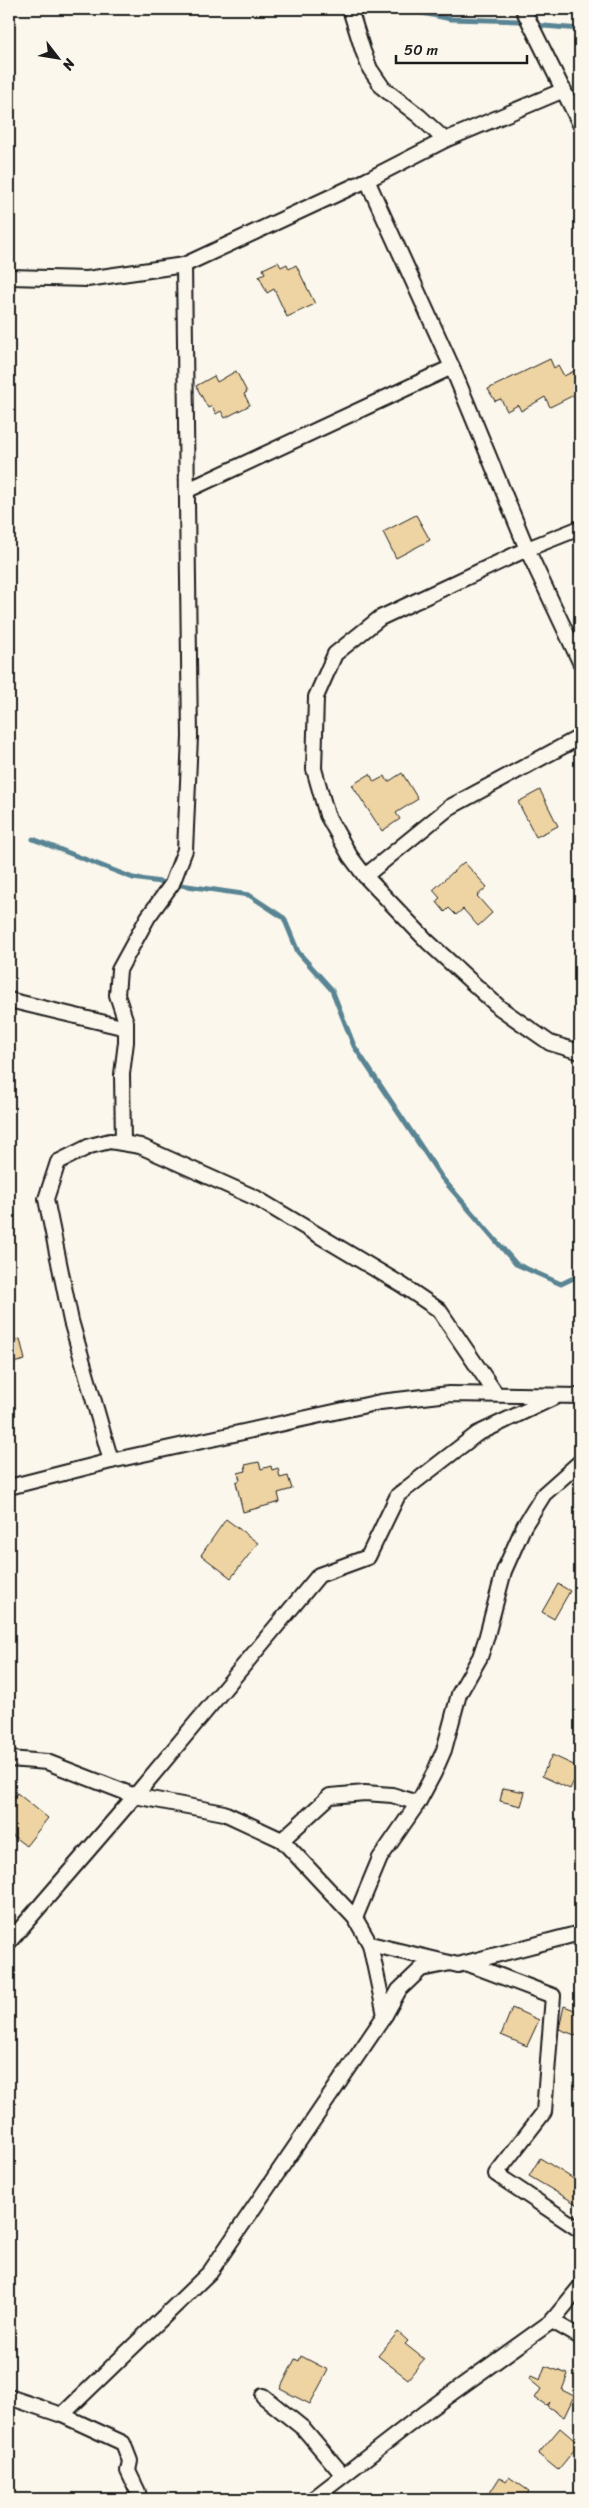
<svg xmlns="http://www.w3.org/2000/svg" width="589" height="2508" font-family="Sriracha,sans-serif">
<rect width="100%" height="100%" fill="#fbf7ec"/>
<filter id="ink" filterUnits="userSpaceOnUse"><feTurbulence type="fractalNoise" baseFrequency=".02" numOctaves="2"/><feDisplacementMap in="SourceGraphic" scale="10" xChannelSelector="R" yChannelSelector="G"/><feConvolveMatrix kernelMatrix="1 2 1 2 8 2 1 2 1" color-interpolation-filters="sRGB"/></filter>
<g filter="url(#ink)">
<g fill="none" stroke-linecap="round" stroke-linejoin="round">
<g stroke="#598493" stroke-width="5">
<polyline points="404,9 451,19 521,21 532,25 580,29"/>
<polyline points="33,839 133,878 249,895 284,918 298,952 332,990 354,1046 442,1178 516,1264 561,1284 580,1275"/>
</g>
</g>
<g fill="#efd4a3" stroke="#1c1c1c">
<polygon points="278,262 281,267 287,264 289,269 296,265 315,304 287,317 274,289 267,293 259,276 265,273 263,269"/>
<polygon points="550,359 554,368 558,365 564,376 574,371 580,384 580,392 550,407 545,397 521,411 518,405 507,411 501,399 495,401 488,389"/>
<polygon points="236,371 247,392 244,394 250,405 225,418 221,411 216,414 212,406 208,408 196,386 214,376 217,382"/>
<polygon points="416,515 430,540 396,558 383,532"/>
<polygon points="402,773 418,799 396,813 400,819 382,831 352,785 370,774 374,782 385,776 388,782"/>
<polygon points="540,790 558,826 536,837 518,802"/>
<polygon points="464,862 487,887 477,896 492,913 478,926 463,909 456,915 449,908 445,912 436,901 440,898 433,890"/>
<polygon points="20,1339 25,1360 9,1364 9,1342"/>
<polygon points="259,1462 261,1469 271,1466 272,1470 278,1468 280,1478 288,1476 292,1489 278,1493 280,1502 243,1512 236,1482 240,1480 238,1473 246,1471 245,1465"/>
<polygon points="226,1519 258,1543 231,1578 201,1555"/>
<polygon points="558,1584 570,1591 554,1619 542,1612"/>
<polygon points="552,1755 580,1768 570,1789 542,1776"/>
<polygon points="503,1788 525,1792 521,1806 500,1801"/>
<polygon points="17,1793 48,1818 26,1846 9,1833 9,1804"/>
<polygon points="564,2006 580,2012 580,2037 559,2029"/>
<polygon points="512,2008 539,2020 527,2046 501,2035"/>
<polygon points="540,2158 580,2183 580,2206 529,2176"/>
<polygon points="398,2332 408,2341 405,2344 424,2359 408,2379 378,2356"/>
<polygon points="301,2356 328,2370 310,2404 280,2389 295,2359 299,2361"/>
<polygon points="545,2366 568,2374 562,2390 574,2396 564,2417 547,2406 549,2402 546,2405 535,2398 541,2389 529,2379 531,2376 540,2380"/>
<polygon points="560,2428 579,2444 558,2470 538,2454"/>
<polygon points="500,2477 506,2481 509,2477 529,2491 524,2499 486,2499"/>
</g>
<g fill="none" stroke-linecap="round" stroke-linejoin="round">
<g stroke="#1c1c1c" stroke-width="18">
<g id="street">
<polyline points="350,9 363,51 370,69 383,88 419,116 445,140"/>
<polyline points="523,9 580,124"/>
<polyline points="367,180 452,367 527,549 580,662"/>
<polyline points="9,277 87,279 184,265 367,180 445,140 564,90"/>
<polyline points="188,490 452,367"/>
<polyline points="580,528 527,549 380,618 335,654 316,697 314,769 327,815 350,856 365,876 428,942 500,1008 550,1043 580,1052"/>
<polyline points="365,876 450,807 580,737"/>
<polyline points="9,1000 126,1028"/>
<polyline points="123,1143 122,1074 126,1042 126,1022 117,995 119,970 148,917 172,884 185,850 190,737 184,265"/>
<polyline points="111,1461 71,1321 46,1199 58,1162 90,1146 110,1141 140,1146 256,1198 402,1285 439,1310 496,1394"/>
<polyline points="9,1487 111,1461 380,1402 449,1394 580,1396"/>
<polyline points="9,1759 47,1762 135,1796 224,1813 282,1840 330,1796 365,1793 392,1795 418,1803"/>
<polyline points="282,1840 355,1918"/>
<polyline points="9,1942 135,1796 319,1575 368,1557 398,1495 477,1434 557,1396"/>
<polyline points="370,1944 458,1965 580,1933"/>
<polyline points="466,1963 553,1996 544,2112 496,2174 580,2230"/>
<polyline points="385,2015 399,1990 421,1969 446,1964"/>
<polyline points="552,2321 580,2337"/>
<polyline points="263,2396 304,2429 343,2475"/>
<polyline points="9,2397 62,2415 210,2272 385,2015 370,1944 355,1918 380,1858 418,1803 434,1773 444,1750 459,1694 480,1657 486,1639 504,1571 524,1526 544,1494 580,1462"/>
<polyline points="62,2415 123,2443 130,2461 128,2471 138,2492 138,2499"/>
<polyline points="313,2499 424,2413 552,2321 580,2287"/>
</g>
</g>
<use href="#street" stroke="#fbf7ec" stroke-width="14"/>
</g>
</g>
<rect width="589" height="2508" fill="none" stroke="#fbf7ec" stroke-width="30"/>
<rect x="15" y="15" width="559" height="2478" fill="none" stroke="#1c1c1c" stroke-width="2" filter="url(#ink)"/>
<g transform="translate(58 58) rotate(121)" stroke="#fbf7ec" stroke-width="4" paint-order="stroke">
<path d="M0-4L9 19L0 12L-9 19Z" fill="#1c1c1c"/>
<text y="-8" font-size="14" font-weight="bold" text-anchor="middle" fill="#1c1c1c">N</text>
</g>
<path d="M396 55v8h131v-8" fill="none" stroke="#1c1c1c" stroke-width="2.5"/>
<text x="404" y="55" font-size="15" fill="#1c1c1c" stroke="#fbf7ec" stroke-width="4" paint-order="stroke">50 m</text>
</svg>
